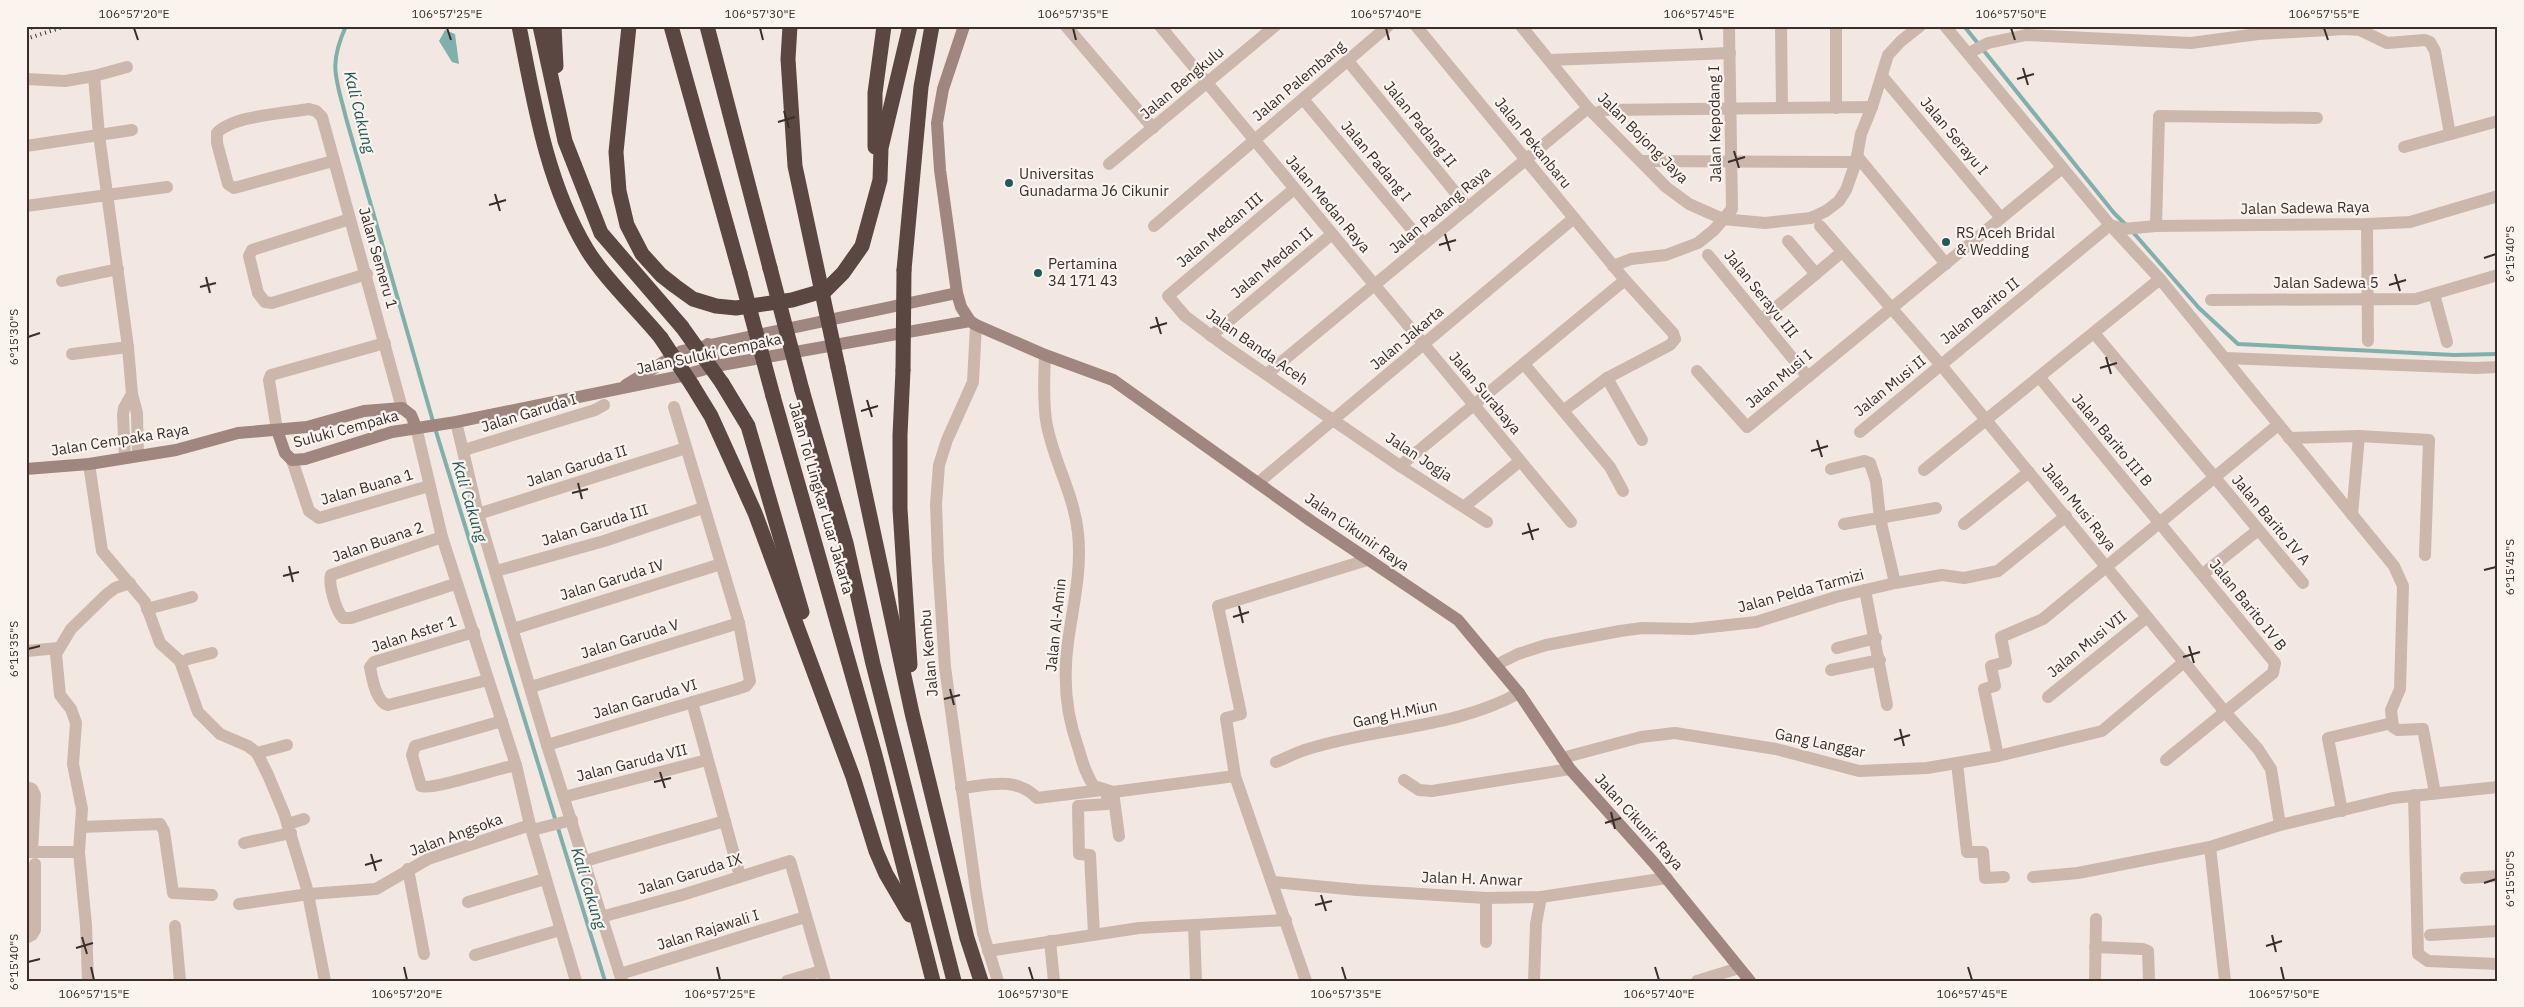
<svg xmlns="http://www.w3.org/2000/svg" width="2524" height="1007" font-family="'IBM Plex Sans',sans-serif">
<rect width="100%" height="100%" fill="#f3e8e1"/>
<polygon fill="#80b0ac" points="445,30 455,34 459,64 452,62 439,41"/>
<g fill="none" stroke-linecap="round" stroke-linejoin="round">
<g stroke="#80b0ac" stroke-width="4">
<path d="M346 26C328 66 336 77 346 118L434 425 605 981"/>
<polyline points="1964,26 2114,213 2127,226"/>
<polyline points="2132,231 2199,308 2238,344 2454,355 2498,354"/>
</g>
<g stroke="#ccb7ad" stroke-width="12">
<polyline points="1066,26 1153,128"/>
<polyline points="1160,26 1571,522"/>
<polyline points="1416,26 1625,280 1673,333 1675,339 1670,345 1607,378 1564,410"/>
<polyline points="1521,26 1588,108 1666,187 1689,204 1723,219 1765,223 1811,218 1826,211 1839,201 1846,190 1856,162 1861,134 1872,107 1888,55 1901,41 1920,26"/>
<polyline points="1781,26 1782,108"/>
<polyline points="1945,26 2110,225 2160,279 2394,566 2403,586 2400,689 2391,710 2393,727 2398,730 2423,729 2435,793"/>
<polyline points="1969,53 1988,43 2026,35 2191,43 2258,34 2345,29 2360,30 2387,43 2425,40 2430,42 2435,51 2450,134"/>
<polyline points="1550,60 1730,53"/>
<polyline points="1348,61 1468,208"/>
<polyline points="94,76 99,135 128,347 132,394 137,413 138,455"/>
<polyline points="1882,76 2001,218"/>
<polyline points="26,79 65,81 94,76 127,67"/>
<polyline points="1303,99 1424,244"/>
<polyline points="1836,108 1836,26"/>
<polyline points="1596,113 1606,110 1872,107"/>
<polyline points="26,146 132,130"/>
<polyline points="2404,147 2498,121"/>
<polyline points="1857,156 1946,264"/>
<path d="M333 161 234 188 228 184 217 143V133C232 116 286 113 309 109L316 111 322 117 402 408"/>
<polyline points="1641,161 1856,162"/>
<polyline points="1109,164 1275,26"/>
<polyline points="1294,189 1168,296 1185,316 1225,346 1400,466 1487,522"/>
<polyline points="26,206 167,187"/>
<polyline points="350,219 252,250 249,256 258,293 265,302 272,303 367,274"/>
<polyline points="2367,224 2368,341"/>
<polyline points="1154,226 1388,26"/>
<polyline points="1820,226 1941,365 2225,712 2258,749 2271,769 2280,825"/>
<polyline points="2156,226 2159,116 2317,118"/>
<polyline points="1788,241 1816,274"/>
<polyline points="1708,255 1808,377"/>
<polyline points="1613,266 1631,259 1666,255 1698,243 1714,230 1732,209 1729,26"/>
<polyline points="62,281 118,269"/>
<polyline points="2434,294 2447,342"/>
<polyline points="2211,300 2416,299 2498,275"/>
<polyline points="1761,320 1842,252"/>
<polyline points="976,325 973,382 947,440 939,465 936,504 938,560 945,667 976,891 983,933 998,981"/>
<polyline points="2094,333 2303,583"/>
<polyline points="1211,336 1332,234"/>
<polyline points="72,354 128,347"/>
<path d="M1045 355C1044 377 1043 399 1046 420 1052 459 1074 493 1078 533 1082 570 1073 606 1068 642 1063 678 1066 714 1078 747 1082 760 1085 774 1094 786L1113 792 1235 776"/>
<polyline points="2225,358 2476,368 2498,367"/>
<polyline points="1524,364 1610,467 1623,491"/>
<polyline points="1697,371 1747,427 2062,168"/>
<polyline points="1267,374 1588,108"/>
<polyline points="1607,378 1642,440"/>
<polyline points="2040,378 2275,663 2273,673 2166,760"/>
<polyline points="456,422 478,514 547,745 622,981"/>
<polyline points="416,427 442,537 516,765 530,825 576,981"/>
<polyline points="277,430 269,380 271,375 385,343"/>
<polyline points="1860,432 2110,225 2123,229 2156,226 2367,224 2410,222 2498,196"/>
<polyline points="2289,438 2359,436 2429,440 2425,555"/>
<polyline points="464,450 595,410 604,405"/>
<polyline points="125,458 123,415 124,408 132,394"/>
<polyline points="292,460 309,511 319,518 429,486"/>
<polyline points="89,464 102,551 145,602 160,643 180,661 198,712 220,734 248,746 257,753 268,775 284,813 307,889 325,981"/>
<polyline points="1400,466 1625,280"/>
<polyline points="1831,469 1864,461 1870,463 1876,481 1880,518 1895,583"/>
<polyline points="1924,470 2160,279"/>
<polyline points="1259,482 1574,218"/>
<polyline points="1465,506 1520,461"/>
<polyline points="478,514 686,448"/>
<polyline points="2352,515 2359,436"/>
<polyline points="1844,524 1936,508"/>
<polyline points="1964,524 2029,472"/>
<path d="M442 537 331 575C328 584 336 611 343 618H351L455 584"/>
<polyline points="496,571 604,541 703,508"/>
<polyline points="2203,574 2258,530"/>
<polyline points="1865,590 1887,705"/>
<polyline points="147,609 192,597"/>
<polyline points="513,629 721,564"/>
<path d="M474 632 374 662 370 667C372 678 376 702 388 705L488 680"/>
<polyline points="1837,648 1876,638"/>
<polyline points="26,651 59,648"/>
<polyline points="188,659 212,653"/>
<polyline points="1496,665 1518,654 1546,645 1620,631 1642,628 1692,629 1756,622 1836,597 1895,583 1942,575 1964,578 1998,571 2066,516"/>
<polyline points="1831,670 1880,660"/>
<polyline points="531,687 739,623"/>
<polyline points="2048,697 2147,617"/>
<polyline points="692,702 740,876"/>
<path d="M502 721 415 746 412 755 421 786C430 791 500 768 516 765"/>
<polyline points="547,745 737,689 746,686 750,681 739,623 674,407"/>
<polyline points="257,753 287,745"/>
<polyline points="1998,756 1984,689 1995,686 1991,666 2006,662 2001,637 2043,619 2278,425"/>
<polyline points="1562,758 1641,737 1675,733 1776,749 1859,771 1927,768 1998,756 2102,731 2184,662"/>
<path d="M1276 762C1286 758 1297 752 1308 749 1377 727 1454 729 1519 693"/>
<polyline points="1957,763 1967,852 1983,852 1985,878 2004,877"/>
<polyline points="1404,780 1419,790 1432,791 1570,769"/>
<polyline points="26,787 32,789 35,795 32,852"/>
<path d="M961 788C990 785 1015 776 1037 798L1102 790"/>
<polyline points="1113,792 1119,836"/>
<polyline points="2414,795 2418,954 2428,961 2498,964"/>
<polyline points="564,797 707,760"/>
<polyline points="2342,811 2328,738 2392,723"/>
<polyline points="288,824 304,819"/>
<polyline points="81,827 160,824 164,831 173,893 212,895"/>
<polyline points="532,830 572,820"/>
<polyline points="244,843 291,833"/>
<polyline points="2210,847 2225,981"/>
<polyline points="26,852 79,852"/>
<polyline points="585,861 725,821"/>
<polyline points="408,869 424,954"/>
<polyline points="2033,877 2078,873 2210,847 2280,825 2393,798 2498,787"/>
<polyline points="2466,878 2498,876"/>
<polyline points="1274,882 1357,890 1486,898 1541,897 1667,878"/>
<polyline points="1486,898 1486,942"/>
<polyline points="468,902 545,879"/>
<polyline points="239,904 309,894 376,889 428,859 530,825"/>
<polyline points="601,917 682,895 790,861 825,981"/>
<polyline points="1194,925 1196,981"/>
<polyline points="175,926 180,981"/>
<polyline points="1094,934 1090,855 1079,854 1078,806 1107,804 1107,791"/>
<polyline points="2430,935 2498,931"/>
<polyline points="26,938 32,935 35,930 35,864"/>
<polyline points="1050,941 1054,981"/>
<polyline points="2095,947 2143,949 2148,951 2149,981"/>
<polyline points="988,951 1139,928 1286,920"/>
<polyline points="475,955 560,930"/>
<polyline points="620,974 805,917"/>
<polyline points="88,981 86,925 79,852 82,809 73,764 76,723 71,709 60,695 56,654 71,629 107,594 115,588 130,583"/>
<polyline points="787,981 821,971"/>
<polyline points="1306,981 1235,776 1226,718 1241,714 1218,606 1367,560"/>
<polyline points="1534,981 1536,924 1541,897"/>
<polyline points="1697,981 1739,968"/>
<polyline points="2095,981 2096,919"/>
</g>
<g stroke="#9f867e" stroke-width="12">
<polyline points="964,26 943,89 937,123 940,170 957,293 961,307 970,321 976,325 1045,355 1113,380 1311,521 1458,620 1519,693 1570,769 1654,863 1750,981"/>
<polyline points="708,344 716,366"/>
<polyline points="626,385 682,351 957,293"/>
<polyline points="277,430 285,453 292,460 305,459 392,432 456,422 681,376 716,366 970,321"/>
<polyline points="26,469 89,464 176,450 238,433 307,427 364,411 402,408 411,415 416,427"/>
</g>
<g stroke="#5b4742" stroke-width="15">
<path d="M519 26C534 101 546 181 586 248 603 277 639 311 661 338"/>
<polyline points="540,26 565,141 601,233 682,327"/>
<polyline points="554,26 556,66"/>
<polyline points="629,26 616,152 619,191 627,225 642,254 661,275 675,286 693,299 716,306 736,308 792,300 826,290 843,273 862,246 880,180 881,148 910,26"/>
<polyline points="671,26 740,273"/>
<polyline points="707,26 770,268"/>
<polyline points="875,147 875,93 884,26"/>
<polyline points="904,270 921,87 932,26"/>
<polyline points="838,367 912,713 967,938 981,981"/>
<polyline points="903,370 900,435 900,509 910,665"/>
<polyline points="722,383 748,426 802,612"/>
<polyline points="692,385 711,416 755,513 853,777 876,851 886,874 910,915"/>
<polyline points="802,390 846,543 873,664 954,981"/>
<polyline points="773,396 875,755 933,981"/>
</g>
<g stroke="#3a2e2b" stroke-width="4" stroke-dasharray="1 4" stroke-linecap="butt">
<polyline points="26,30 36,26"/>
<polyline points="26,39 66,26"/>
</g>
<g stroke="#5b4742" stroke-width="15">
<polyline points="790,26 788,59 795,166 838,367"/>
<polyline points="770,268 802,390"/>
<polyline points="740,273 773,396"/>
<polyline points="682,327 722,383"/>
<polyline points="661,338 692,385"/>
<polyline points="903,370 904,270"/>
</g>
</g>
<path fill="none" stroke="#3a2e2b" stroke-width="2" d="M134 28 138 40M447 28 451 40M760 28 763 40M1073 28 1076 40M1386 28 1389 40M1699 28 1702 40M2011 28 2015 40M2324 28 2328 40M2023 68 2028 85M2017 79 2034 74M784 111 789 128M778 122 795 117M1734 151 1739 168M1728 162 1745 157M495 194 500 211M489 205 506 200M1445 234 1450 251M1439 245 1456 240M2484 258 2496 254M2395 274 2400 291M206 277 210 293M2389 285 2406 280M200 287 216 283M1156 317 1161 334M1150 328 1167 323M28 337 40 333M2106 357 2111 374M2100 368 2117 363M867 400 872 417M861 411 878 406M1817 440 1822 457M1811 451 1828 446M578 483 582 499M572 493 588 489M1528 523 1533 540M1522 534 1539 529M289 566 293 582M2484 570 2496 567M283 576 299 572M1239 606 1243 623M1233 617 1249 612M2189 646 2194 663M28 649 40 646M2183 657 2200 652M950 689 954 705M944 699 960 695M1900 729 1904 746M1894 740 1910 735M660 772 665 788M654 782 671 778M1611 812 1615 829M1605 823 1621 818M371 854 376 871M365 865 382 860M2484 883 2496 879M1321 895 1326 911M1315 905 1332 901M2272 935 2276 952M82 937 87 954M2266 946 2282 941M76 948 93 943M28 962 40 959M91 967 94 980M404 967 407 980M717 967 720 980M1029 967 1033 980M1342 967 1346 980M1655 967 1659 980M1968 967 1972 980M2281 967 2284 980"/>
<g fill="#215b58" stroke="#faf3ee" stroke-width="2">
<circle cx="1009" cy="183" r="5"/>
<circle cx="1946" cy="242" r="5"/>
<circle cx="1038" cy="273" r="5"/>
</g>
<g text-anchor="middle" stroke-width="4.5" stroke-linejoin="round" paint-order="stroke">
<g font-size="15" fill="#3a2e2b" stroke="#faf3ee">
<text transform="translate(1299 81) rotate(-40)" y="5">Jalan Palembang</text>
<text transform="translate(1182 83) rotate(-40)" y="5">Jalan Bengkulu</text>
<text transform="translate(1420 124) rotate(51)" y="5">Jalan Padang II</text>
<text transform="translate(1715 124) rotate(-91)" y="5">Jalan Kepodang I</text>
<text transform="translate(1954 136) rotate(50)" y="5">Jalan Serayu I</text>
<text transform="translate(1643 138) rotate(45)" y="5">Jalan Bojong Jaya</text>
<text transform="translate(1533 143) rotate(51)" y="5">Jalan Pekanbaru</text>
<text transform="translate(1376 161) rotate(50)" y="5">Jalan Padang I</text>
<text transform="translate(1328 204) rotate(50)" y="5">Jalan Medan Raya</text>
<text transform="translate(2305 208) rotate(-1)" y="5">Jalan Sadewa Raya</text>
<text transform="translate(1440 210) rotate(-40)" y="5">Jalan Padang Raya</text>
<text transform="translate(1220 230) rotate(-40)" y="5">Jalan Medan III</text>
<text transform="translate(378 258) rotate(74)" y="5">Jalan Semeru 1</text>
<text transform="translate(1272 263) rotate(-40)" y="5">Jalan Medan II</text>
<text x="2326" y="288">Jalan Sadewa 5</text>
<text transform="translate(1761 294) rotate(51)" y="5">Jalan Serayu III</text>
<text transform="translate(1980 311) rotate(-39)" y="5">Jalan Barito II</text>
<text transform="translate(1407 338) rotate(-40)" y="5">Jalan Jakarta</text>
<text transform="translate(1257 347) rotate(35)" y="5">Jalan Banda Aceh</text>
<text transform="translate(709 354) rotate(-12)" y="5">Jalan Suluki Cempaka</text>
<text transform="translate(1779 379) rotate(-40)" y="5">Jalan Musi I</text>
<text transform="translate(1890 386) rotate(-39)" y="5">Jalan Musi II</text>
<text transform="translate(1485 393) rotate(50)" y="5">Jalan Surabaya</text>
<text transform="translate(529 413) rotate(-17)" y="5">Jalan Garuda I</text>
<text transform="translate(346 429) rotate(-15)" y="5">Suluki Cempaka</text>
<text transform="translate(120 440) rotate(-9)" y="5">Jalan Cempaka Raya</text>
<text transform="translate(2112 440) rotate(50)" y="5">Jalan Barito III B</text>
<text transform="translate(1419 457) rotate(33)" y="5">Jalan Jogja</text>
<text transform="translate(577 466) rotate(-18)" y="5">Jalan Garuda II</text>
<text transform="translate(367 487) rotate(-16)" y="5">Jalan Buana 1</text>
<text transform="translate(821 498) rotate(74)" y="5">Jalan Tol Lingkar Luar Jakarta</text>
<text transform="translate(2079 507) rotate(51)" y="5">Jalan Musi Raya</text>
<text transform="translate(2271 520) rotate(50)" y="5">Jalan Barito IV A</text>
<text transform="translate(595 525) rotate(-17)" y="5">Jalan Garuda III</text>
<text transform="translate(1357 532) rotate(35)" y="5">Jalan Cikunir Raya</text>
<text transform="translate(378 542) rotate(-19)" y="5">Jalan Buana 2</text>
<text transform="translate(612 580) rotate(-17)" y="5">Jalan Garuda IV</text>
<text transform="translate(1801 591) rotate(-15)" y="5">Jalan Pelda Tarmizi</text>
<text transform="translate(2248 605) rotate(51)" y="5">Jalan Barito IV B</text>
<text transform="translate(1056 625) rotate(-84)" y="5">Jalan Al-Amin</text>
<text transform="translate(414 634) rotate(-18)" y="5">Jalan Aster 1</text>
<text transform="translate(630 639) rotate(-17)" y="5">Jalan Garuda V</text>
<text transform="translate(2087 644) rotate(-39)" y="5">Jalan Musi VII</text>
<text transform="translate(929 653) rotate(-95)" y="5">Jalan Kembu</text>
<text transform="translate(645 699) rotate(-16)" y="5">Jalan Garuda VI</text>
<text transform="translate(1395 714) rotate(-12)" y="5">Gang H.Miun</text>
<text transform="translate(1820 743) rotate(12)" y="5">Gang Langgar</text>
<text transform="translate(632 763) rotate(-14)" y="5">Jalan Garuda VII</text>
<text transform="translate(1639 822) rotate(48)" y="5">Jalan Cikunir Raya</text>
<text transform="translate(456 835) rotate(-20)" y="5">Jalan Angsoka</text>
<text transform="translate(690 874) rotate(-17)" y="5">Jalan Garuda IX</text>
<text transform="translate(1472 879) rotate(2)" y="5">Jalan H. Anwar</text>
<text transform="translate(708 930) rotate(-17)" y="5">Jalan Rajawali I</text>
</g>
<g font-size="15" fill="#3a2e2b" stroke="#faf3ee" text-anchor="start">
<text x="1019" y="179">Universitas<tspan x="1019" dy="17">Gunadarma J6 Cikunir</tspan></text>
<text x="1956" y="238">RS Aceh Bridal<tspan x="1956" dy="17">&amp; Wedding</tspan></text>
<text x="1048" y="269">Pertamina<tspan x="1048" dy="17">34 171 43</tspan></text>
</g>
<g font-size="16" font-style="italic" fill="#215b58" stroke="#faf3ee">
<text transform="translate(360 112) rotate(76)" y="6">Kali Cakung</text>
<text transform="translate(470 501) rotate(73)" y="6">Kali Cakung</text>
<text transform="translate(589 888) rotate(73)" y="6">Kali Cakung</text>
</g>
</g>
<rect width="2524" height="1007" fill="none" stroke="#faf3ee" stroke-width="55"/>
<rect x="28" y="28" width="2468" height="952" fill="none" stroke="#3a2e2b" stroke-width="2"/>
<g font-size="12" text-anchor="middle" fill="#3a2e2b">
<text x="134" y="18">106°57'20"E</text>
<text x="447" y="18">106°57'25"E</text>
<text x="760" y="18">106°57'30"E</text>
<text x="1073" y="18">106°57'35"E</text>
<text x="1386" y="18">106°57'40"E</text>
<text x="1699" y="18">106°57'45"E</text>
<text x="2011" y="18">106°57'50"E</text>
<text x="2324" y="18">106°57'55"E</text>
<text transform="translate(2510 254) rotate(-90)" y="4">6°15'40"S</text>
<text transform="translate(14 337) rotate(-90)" y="4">6°15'30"S</text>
<text transform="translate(2510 567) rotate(-90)" y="4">6°15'45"S</text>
<text transform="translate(14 649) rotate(-90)" y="4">6°15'35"S</text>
<text transform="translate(2510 879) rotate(-90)" y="4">6°15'50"S</text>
<text transform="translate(14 962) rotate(-90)" y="4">6°15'40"S</text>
<text x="94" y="998">106°57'15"E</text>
<text x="407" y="998">106°57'20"E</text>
<text x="720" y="998">106°57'25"E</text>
<text x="1033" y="998">106°57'30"E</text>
<text x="1346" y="998">106°57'35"E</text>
<text x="1659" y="998">106°57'40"E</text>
<text x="1972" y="998">106°57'45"E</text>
<text x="2284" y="998">106°57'50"E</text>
</g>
</svg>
